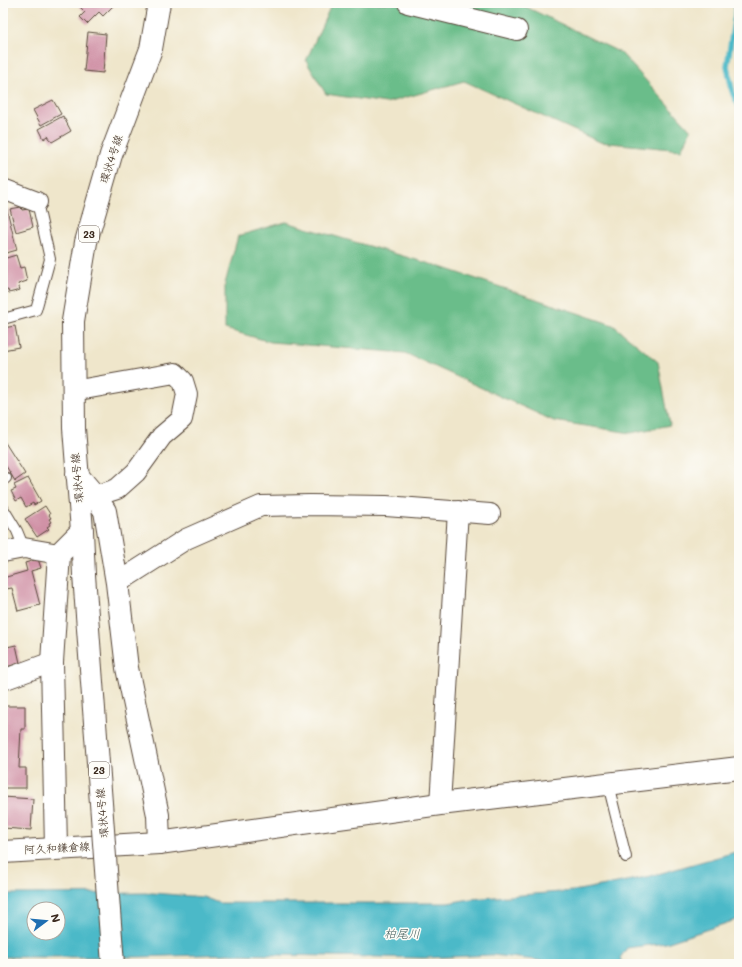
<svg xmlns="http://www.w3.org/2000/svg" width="742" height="967" font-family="Mali,'Klee One',sans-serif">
<rect width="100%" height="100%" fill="#fdfcf7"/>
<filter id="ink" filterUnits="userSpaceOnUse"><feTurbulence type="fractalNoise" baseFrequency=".025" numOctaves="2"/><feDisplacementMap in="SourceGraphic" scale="8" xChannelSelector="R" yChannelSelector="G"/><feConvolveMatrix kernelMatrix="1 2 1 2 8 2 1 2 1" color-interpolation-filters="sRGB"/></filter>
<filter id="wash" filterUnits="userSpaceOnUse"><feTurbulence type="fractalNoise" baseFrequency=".012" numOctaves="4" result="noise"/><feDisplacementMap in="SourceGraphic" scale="16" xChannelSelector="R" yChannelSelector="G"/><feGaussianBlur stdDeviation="0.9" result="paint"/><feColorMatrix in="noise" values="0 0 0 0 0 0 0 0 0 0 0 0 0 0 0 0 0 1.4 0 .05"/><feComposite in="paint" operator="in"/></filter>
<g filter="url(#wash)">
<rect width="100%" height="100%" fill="#efe6cb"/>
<g fill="#6bbd8a" stroke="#537454">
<polygon points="332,3 518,3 621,53 691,130 681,150 600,142 464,81 386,103 326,94 306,61"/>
<polygon points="286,222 444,268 613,325 658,362 670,425 631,433 554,421 405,353 271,342 225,329 225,284 238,236"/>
</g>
<path fill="#4cb9c8" stroke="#447273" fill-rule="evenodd" d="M739 851V919L666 943 627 948 620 958 622 964H553L544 961 492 955 424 958 229 954 139 957H3V894L153 893 203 897 219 903H448L470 899 573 891 617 883 651 876ZM34 909H58V933H34Z"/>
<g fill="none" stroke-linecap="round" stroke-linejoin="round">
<polyline stroke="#4cb9c8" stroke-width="5.5" points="737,3 727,66 733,94 739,106"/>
</g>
<g id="blocks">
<g fill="#d091a6">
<polygon points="76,3 116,3 103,16 99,12 87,24 80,17 85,12"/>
<polygon points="88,32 106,34 103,73 84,71"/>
<polygon points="53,100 61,114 41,125 33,110"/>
<polygon points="63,116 71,131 52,142 48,136 44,139 39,129"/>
<polygon points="6,206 17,250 3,254 3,207"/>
<polygon points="21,207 22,210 29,209 33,227 16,232 10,209"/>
<polygon points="16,255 20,268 24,267 27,281 18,284 20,290 9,293 8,290 3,291 3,259"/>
<polygon points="15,326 19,347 3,350 3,328"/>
<polygon points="4,441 25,474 15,481 6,466 4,468 3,467 3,442"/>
<polygon points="28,478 41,501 34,505 33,503 26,507 21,498 16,501 11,491 16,489 14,485"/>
<polygon points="45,506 50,514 49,515 51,518 49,519 51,522 49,523 50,525 47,527 49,529 37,537 25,519"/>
<polygon points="38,559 41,568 31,571 40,605 18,611 12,588 6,589 3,578 27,571 25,563"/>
<polygon points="3,635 7,647 16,645 20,663 6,667 6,670 3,671"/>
<polygon points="3,706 25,706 25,729 21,729 19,768 26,768 26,788 3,788"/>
<polygon points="3,797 33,799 31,830 3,828"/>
</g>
</g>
</g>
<g filter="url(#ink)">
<use href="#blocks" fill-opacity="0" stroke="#564638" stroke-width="1"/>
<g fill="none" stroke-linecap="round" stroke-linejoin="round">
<g stroke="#564638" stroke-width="12">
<g id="service">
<polyline points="3,319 36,310 50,259 37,202"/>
<polyline points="3,480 6,478"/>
<polyline points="3,508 17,531 24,548"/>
<polyline points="608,784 626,857"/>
</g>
</g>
<g stroke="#564638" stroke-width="22">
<g id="minor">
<polyline points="408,3 517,30"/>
<polyline points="3,189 37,202"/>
<polyline points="73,391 175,373 183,381 187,394 182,419 162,436 136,472 117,489 95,496"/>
<polyline points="3,552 24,548 59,554"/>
<polyline points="117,583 186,539 261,506 310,505 386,506 490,514"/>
<polyline points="3,680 52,662"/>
<polyline points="440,804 458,511"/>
</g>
</g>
<g stroke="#564638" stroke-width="24">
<polyline id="tertiary" points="159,843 440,804 739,768"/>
</g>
<g stroke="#564638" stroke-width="24">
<polyline id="secondary" points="3,852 159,843"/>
</g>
<g stroke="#564638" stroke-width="24">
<g id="primary">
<polyline points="77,475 95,496 105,511 117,583 127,668 158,815 159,843"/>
<polyline points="84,575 82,531 74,428 73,321 86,242 111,155 151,49 159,3"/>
<polyline points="56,848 52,662 59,554 82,531"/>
</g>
</g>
<use href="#service" stroke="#fff" stroke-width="10"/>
<use href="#minor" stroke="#fff" stroke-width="20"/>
<use href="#tertiary" stroke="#fff" stroke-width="22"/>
<use href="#secondary" stroke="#fff" stroke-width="22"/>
<use href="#primary" stroke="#fff" stroke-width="22"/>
<g stroke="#564638" stroke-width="24" stroke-linecap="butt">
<polyline id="primary-bridge" points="84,575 113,964"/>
</g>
<use href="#primary-bridge" stroke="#fff" stroke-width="22"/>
</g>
</g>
<g text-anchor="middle" stroke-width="3" stroke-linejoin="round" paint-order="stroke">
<g fill="#fdfcf7" stroke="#75695f" stroke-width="1">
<rect x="79" y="226" width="20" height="16" rx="3"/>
<rect x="89" y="762" width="20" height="16" rx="3"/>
</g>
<g font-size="10" font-weight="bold" fill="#3b2a1e">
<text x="89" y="238">23</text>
<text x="99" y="774">23</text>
</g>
<g font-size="11" fill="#3b2a1e" stroke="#fdfcf7">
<text transform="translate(111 159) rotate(-72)" y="4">環状4号線</text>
<text transform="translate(77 478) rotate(-95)" y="4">環状4号線</text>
<text transform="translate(102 813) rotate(-95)" y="4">環状4号線</text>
<text transform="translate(57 848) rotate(-3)" y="4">阿久和鎌倉線</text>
</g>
<g font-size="12" font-style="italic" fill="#415c5a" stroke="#fdfcf7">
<text transform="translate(402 934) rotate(1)" y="4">柏尾川</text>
</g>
</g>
<rect width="742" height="967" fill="none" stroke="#fdfcf7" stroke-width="16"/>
<g transform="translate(46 921) rotate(74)"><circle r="19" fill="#fdfcf7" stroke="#afa8a0"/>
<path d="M0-3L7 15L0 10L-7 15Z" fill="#1f6fb2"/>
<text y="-6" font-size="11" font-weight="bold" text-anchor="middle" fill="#3b2a1e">N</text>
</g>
</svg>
